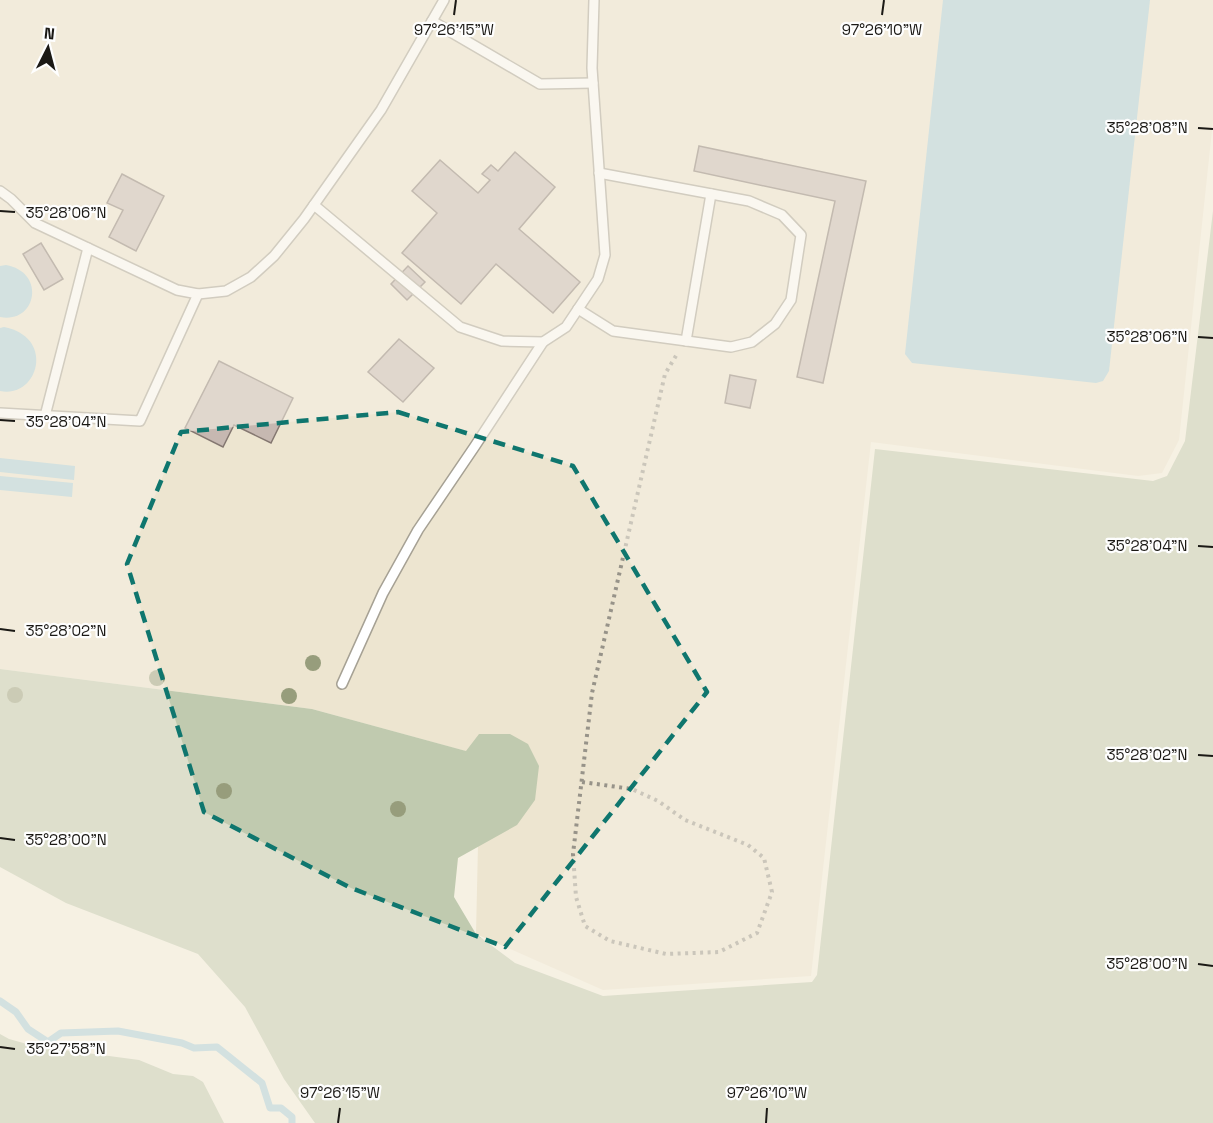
<svg xmlns="http://www.w3.org/2000/svg" width="1213" height="1123" font-family="'Space Grotesk',sans-serif">
<rect width="100%" height="100%" fill="#f6f1e3"/>
<polygon fill="#ede5d0" points="0,0 1213,0 1213,121 1179,440 1162,473 1138,476 871,442 811,976 603,990 476,934 480,755 312,709 0,669"/>
<g fill="#c0caaf">
<polygon points="1213,211 1213,1123 315,1123 284,1079 245,1007 198,954 66,903 0,867 0,669 312,709 466,751 479,734 510,734 528,744 539,766 535,800 517,825 458,858 454,897 476,934 515,963 603,996 812,982 817,975 875,449 1153,481 1167,476 1185,441"/>
<polygon points="0,1034 9,1039 34,1046 139,1060 173,1074 193,1076 203,1082 224,1123 0,1123"/>
</g>
<g fill="#a8cedb">
<polygon points="943,0 1150,0 1109,371 1103,381 1096,383 912,363 905,354"/>
<path d="M6 265C46 272 37 324 0 317V266Z"/>
<path d="M4 327C56 337 38 399 0 391V328Z"/>
<polygon points="0,458 75,466 74,480 0,472"/>
<polygon points="0,476 73,483 72,497 0,490"/>
</g>
<g fill="none" stroke-linecap="round" stroke-linejoin="round">
<polyline stroke="#a8cedb" stroke-width="7" points="0,1001 16,1012 28,1029 48,1042 61,1033 118,1031 182,1043 194,1048 217,1047 262,1083 270,1108 281,1108 292,1117 292,1123"/>
</g>
<g fill="#c6b8b1" stroke="#857871" stroke-width="1.5">
<polygon points="699,146 866,181 823,383 797,377 835,201 694,171"/>
<polygon points="515,152 555,187 519,229 580,282 553,313 496,264 461,304 402,253 437,213 412,191 440,160 478,193 490,180 482,174 491,165 498,171"/>
<polygon points="122,174 164,196 136,251 109,237 123,210 107,203"/>
<polygon points="41,243 63,279 44,290 23,254"/>
<polygon points="408,266 425,282 407,300 391,284"/>
<polygon points="399,339 434,368 403,402 368,372"/>
<polygon points="219,361 293,398 271,443 234,425 223,447 185,428"/>
<polygon points="730,375 756,380 750,408 725,403"/>
</g>
<g fill="none" stroke-linecap="round" stroke-linejoin="round">
<g stroke="#a6a194" stroke-width="12">
<g id="lane">
<polyline points="432,21 540,84 593,83"/>
<polyline points="0,191 11,199 35,223 177,290 198,294 226,291 251,277 274,256 304,219 381,110 444,0"/>
<polyline points="314,205 460,327 502,341 543,342 566,327 598,279 605,255 592,68 594,0"/>
<polyline points="578,309 613,331 731,347 752,342 775,324 791,300 801,235 782,215 749,201 599,173"/>
<polyline points="686,341 711,194"/>
<polyline points="0,413 140,421 198,294"/>
<polyline points="45,416 88,248"/>
<polyline points="342,684 383,593 418,530 475,446 543,342"/>
</g>
</g>
<polyline stroke="#979389" stroke-width="4" stroke-dasharray="3 4.5" stroke-linecap="butt" points="582,782 632,789 658,801 685,820 748,845 764,858 772,892 757,933 719,952 666,954 610,941 585,926 576,897 573,854 592,693 665,374 677,354"/>
<use href="#lane" stroke="#fff" stroke-width="9"/>
</g>
<g fill="#979d7c">
<circle cx="313" cy="663" r="8"/>
<circle cx="157" cy="678" r="8"/>
<circle cx="15" cy="695" r="8"/>
<circle cx="289" cy="696" r="8"/>
<circle cx="224" cy="791" r="8"/>
<circle cx="398" cy="809" r="8"/>
</g>
<path d="M0 0H1213V1123H0ZM398 412 573 466 707 692 505 947 351 888 204 812 127 564 181 432Z" fill="#f6f1e3" fill-opacity=".55" fill-rule="evenodd"/>
<path fill="none" stroke="#0f766e" stroke-width="4.5" stroke-dasharray="12 8" stroke-linejoin="round" d="M398 412 573 466 707 692 505 947 351 888 204 812 127 564 181 432Z"/>
<path fill="none" stroke="#1b1915" stroke-width="2" d="M454 15 456 0M882 15 884 0M1198 128 1213 129M0 211 15 212M1198 337 1213 338M0 420 15 421M1198 546 1213 547M0 629 15 631M1198 755 1213 756M0 838 15 840M1198 964 1213 966M0 1047 15 1049M338 1123 340 1108M766 1123 767 1108"/>
<g font-size="15" text-anchor="middle" fill="#1b1915" stroke="#fefefe" stroke-width="4.5" stroke-linejoin="round" paint-order="stroke">
<text x="454" y="35">97°26'15"W</text>
<text x="882" y="35">97°26'10"W</text>
<text x="1147" y="133">35°28'08"N</text>
<text x="66" y="218">35°28'06"N</text>
<text x="1147" y="342">35°28'06"N</text>
<text x="66" y="427">35°28'04"N</text>
<text x="1147" y="551">35°28'04"N</text>
<text x="66" y="636">35°28'02"N</text>
<text x="1147" y="760">35°28'02"N</text>
<text x="66" y="845">35°28'00"N</text>
<text x="1147" y="969">35°28'00"N</text>
<text x="66" y="1054">35°27'58"N</text>
<text x="340" y="1098">97°26'15"W</text>
<text x="767" y="1098">97°26'10"W</text>
</g>
<g transform="translate(48 48) rotate(6)" stroke="#fefefe" stroke-width="4.5" paint-order="stroke">
<path d="M0-4.5L10 22L0 15L-10 22Z" fill="#1b1915"/>
<text y="-9" font-size="16" font-weight="bold" text-anchor="middle" fill="#1b1915">N</text>
</g>
</svg>
